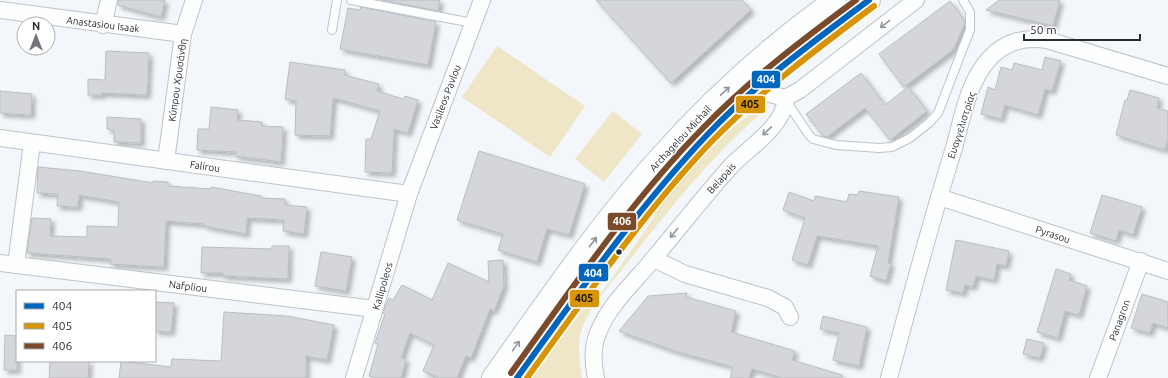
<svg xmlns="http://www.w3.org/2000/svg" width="1168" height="378" font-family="Ubuntu,sans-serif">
<defs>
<filter id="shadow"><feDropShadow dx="3.5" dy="3.5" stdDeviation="2" flood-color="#0004"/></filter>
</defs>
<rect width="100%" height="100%" fill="#f3f6fa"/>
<g fill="#eee6c6">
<polygon points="497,46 585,106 550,157 462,97"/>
<path d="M766 104 767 108C714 153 670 208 628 262 614 281 595 300 585 321 576 339 579 359 582 378H531L581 312 603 291 651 222 668 193 729 131 756 109Z"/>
<polygon points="613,111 642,134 604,182 575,159"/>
</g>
<g fill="#d4d6db" stroke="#babdc1" filter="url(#shadow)">
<polygon points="118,0 165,0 161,17 118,5"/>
<polygon points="381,0 440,0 438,11"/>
<polygon points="596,0 742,0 751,10 671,83"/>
<polygon points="999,0 1060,0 1053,26 986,10"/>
<polygon points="950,1 964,20 964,25 953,50 904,87 879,54"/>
<polygon points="361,7 436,22 428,65 340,49 348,8 360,10"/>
<polygon points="106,51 149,53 147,95 102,93 102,95 88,95 88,79 105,80"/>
<polygon points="1045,57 1061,61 1052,91 1045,89 1038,115 1005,105 1001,119 981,114 988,87 995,90 1001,67 1012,70 1014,63 1042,70"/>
<polygon points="290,62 345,70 344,75 379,84 377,91 403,99 405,96 418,100 408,133 394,129 392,173 365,172 366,139 371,139 380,111 333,98 330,136 295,135 296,101 285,99"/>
<polygon points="861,73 885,105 908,87 927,111 890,140 865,108 827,137 823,136 806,114"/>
<polygon points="1130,90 1159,98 1157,108 1168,111 1168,139 1165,150 1116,135 1125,100 1127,100"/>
<polygon points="0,91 32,94 31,115 0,113"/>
<polygon points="211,107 238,110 237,120 262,122 262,126 283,127 281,162 235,156 236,152 197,150 198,129 209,129"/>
<polygon points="107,117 141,119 141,143 114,142 114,130 107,129"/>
<polygon points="479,151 585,184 569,235 547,229 537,262 498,250 503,234 457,220"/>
<polygon points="38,167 80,171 153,183 153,181 168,182 168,186 211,189 211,187 261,196 261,198 285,199 285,205 307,207 304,234 283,231 284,220 247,218 246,234 204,226 204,224 166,221 164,267 110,264 111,259 27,253 32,218 51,219 50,236 87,237 87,226 118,227 119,202 79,195 78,207 57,206 58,194 37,193"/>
<polygon points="859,191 899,197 888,263 891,264 886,281 870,276 878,246 817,236 808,265 792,260 805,218 783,210 789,192 814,201 815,196 847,202 849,194 858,195"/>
<polygon points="1102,195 1142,207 1133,235 1119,230 1116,241 1090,233"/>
<polygon points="956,240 1009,251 1006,266 997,264 994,280 976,276 973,287 965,285 963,293 946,290"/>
<polygon points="272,246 289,246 288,279 223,276 223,273 201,273 202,247 272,249"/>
<polygon points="321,252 352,257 346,291 315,286"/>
<polygon points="503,260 504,286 494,311 490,309 471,358 466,356 457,378 439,378 423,371 434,345 410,333 401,358 406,359 401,378 377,378 369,376 378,344 375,343 385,314 383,313 385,307 389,298 393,300 402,285 432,300 448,263 489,282 488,261"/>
<polygon points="1056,269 1071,274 1069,280 1087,286 1079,315 1065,311 1058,338 1037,332"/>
<polygon points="687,293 686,297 736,311 731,332 795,351 792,360 842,375 842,378 783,378 752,369 749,378 730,378 733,367 678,352 619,331 648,296"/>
<polygon points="1142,294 1168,302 1168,328 1153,323 1150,333 1131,328"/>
<polygon points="155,302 174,303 171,332 155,331"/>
<polygon points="224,312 287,316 334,325 327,360 306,356 306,378 119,378 121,361 171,367 172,359 221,361"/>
<polygon points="823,316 867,327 859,366 833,360 839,333 820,329"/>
<polygon points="5,335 17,336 17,370 4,370"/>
<polygon points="1027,339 1044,343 1040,358 1023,354"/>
<polygon points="50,361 89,361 88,378 49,378"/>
</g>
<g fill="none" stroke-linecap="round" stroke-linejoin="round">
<g stroke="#bfc2c6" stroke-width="10">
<g id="lane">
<polyline points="351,0 473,23"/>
<polyline points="332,30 337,0"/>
<polyline points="785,99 809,135 813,139 836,145 879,148 892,147 910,138 930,122 938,113 970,30 970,12 963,0"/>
</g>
</g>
<g stroke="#bfc2c6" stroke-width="18">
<g id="street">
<polyline points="0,10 183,34"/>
<polyline points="103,25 109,0"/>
<polyline points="750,94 770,94 785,98 800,90 916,0"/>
<polyline points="0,138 409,194"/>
<polyline points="166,161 183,34 194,0"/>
<polyline points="939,197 1168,271"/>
<polyline points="654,259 685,274 768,298 785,307 790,317"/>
<polyline points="0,263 375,309"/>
<polyline points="16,265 32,143"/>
<polyline points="354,378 409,194 482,0"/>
<path d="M596 378C593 364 592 347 598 333 609 304 635 282 654 258 680 227 705 195 732 165 749 148 787 123 785 98"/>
<path d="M889 378C910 301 930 224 954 148 962 119 968 81 990 58 1006 41 1024 37 1047 40L1168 76"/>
<polyline points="1098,378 1141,261"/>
</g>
</g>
<g stroke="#bfc2c6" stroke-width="24">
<g id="primary">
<path d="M493 378C546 304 599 225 660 158 712 99 771 46 835 0"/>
<path d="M517 378C577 295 637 210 707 135 756 84 813 42 869 0"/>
</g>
</g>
<use href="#lane" stroke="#fdfefe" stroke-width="8"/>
<use href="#street" stroke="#fdfefe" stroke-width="16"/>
<use href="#primary" stroke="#fdfefe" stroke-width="22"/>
<g stroke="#fff" stroke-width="9">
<path id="bus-1" d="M517 378C577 295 636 210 707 135 755 84 813 42 869 0"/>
</g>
<g stroke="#fff" stroke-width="9">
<path id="bus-2" d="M527 378C586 297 644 212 713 140 762 90 818 48 874 6"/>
</g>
<g stroke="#fff" stroke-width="9">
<path id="bus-3" d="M511 373C571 290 630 202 703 128 749 80 802 40 856 0"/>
</g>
<use href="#bus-1" stroke="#0065bd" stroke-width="6"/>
<use href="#bus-2" stroke="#d89407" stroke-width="6"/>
<use href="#bus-3" stroke="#7a4b2a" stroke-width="6"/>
</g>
<defs><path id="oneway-shaft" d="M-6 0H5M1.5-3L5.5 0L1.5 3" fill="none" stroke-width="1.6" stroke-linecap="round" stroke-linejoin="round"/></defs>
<g stroke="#939597">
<use href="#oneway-shaft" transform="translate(885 24) rotate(142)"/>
<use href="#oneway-shaft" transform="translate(725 91) rotate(-43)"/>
<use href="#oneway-shaft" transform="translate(767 131) rotate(136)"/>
<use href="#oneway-shaft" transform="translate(674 233) rotate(129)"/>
<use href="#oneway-shaft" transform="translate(593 242) rotate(-53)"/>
<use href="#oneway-shaft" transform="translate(516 346) rotate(-55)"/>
</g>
<circle fill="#292c30" stroke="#fff" stroke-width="1.5" cx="619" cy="252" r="3.5"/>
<g text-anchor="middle" stroke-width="3" stroke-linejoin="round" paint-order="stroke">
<g font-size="10" fill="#292c30" stroke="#fff">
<text transform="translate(103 24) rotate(7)" y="4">Anastasiou Isaak</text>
<text transform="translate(177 80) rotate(-82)" y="4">Κύπρου Χρυσάνθη</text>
<text transform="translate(445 97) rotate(-69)" y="4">Vasileos Pavlou</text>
<text transform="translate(961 125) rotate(-72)" y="4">Ευαγγελιστρίας</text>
<text transform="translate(680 138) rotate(-47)" y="4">Archagelou Michail</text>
<text transform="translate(205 166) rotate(8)" y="4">Falirou</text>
<text transform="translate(721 178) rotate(-48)" y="4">Belapais</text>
<text transform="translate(1053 234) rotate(18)" y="4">Pyrasou</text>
<text transform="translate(188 286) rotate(7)" y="4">Nafpliou</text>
<text transform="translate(382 286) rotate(-74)" y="4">Kallipoleos</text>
<text transform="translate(1119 320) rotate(-70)" y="4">Panagron</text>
</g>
</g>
<g stroke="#fff" stroke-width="1.5">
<rect x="751" y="70" width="30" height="19" rx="4" fill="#0065bd"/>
<rect x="735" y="95" width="31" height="19" rx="4" fill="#d89407"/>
<rect x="607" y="212" width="30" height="19" rx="4" fill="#7a4b2a"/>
<rect x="578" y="263" width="31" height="19" rx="4" fill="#0065bd"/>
<rect x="569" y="289" width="31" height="19" rx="4" fill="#d89407"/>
</g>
<g font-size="11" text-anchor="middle" font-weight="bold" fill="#fff">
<text x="766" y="83">404</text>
<text x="622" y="225">406</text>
<text x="593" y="277">404</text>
</g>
<g font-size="11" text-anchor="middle" font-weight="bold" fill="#111">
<text x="750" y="108">405</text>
<text x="584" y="302">405</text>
</g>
<rect x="16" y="290" width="140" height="72" fill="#ffffff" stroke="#a9abac"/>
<rect x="24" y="303" width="20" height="6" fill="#0065bd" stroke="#a9abac"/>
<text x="52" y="310" font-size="12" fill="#292c30">404</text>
<rect x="24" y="323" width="20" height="6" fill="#d89407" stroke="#a9abac"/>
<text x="52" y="330" font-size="12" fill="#292c30">405</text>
<rect x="24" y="343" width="20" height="6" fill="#7a4b2a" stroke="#a9abac"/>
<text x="52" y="350" font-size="12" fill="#292c30">406</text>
<g transform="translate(36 36)"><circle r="19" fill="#ffffff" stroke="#a9abac"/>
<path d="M0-3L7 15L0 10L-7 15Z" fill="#707377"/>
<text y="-6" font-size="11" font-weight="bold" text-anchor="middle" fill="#292c30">N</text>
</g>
<path d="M1024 34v6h116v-6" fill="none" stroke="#292c30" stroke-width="2"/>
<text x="1030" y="34" font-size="12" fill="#292c30" stroke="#ffffff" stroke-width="3" paint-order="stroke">50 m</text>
</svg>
